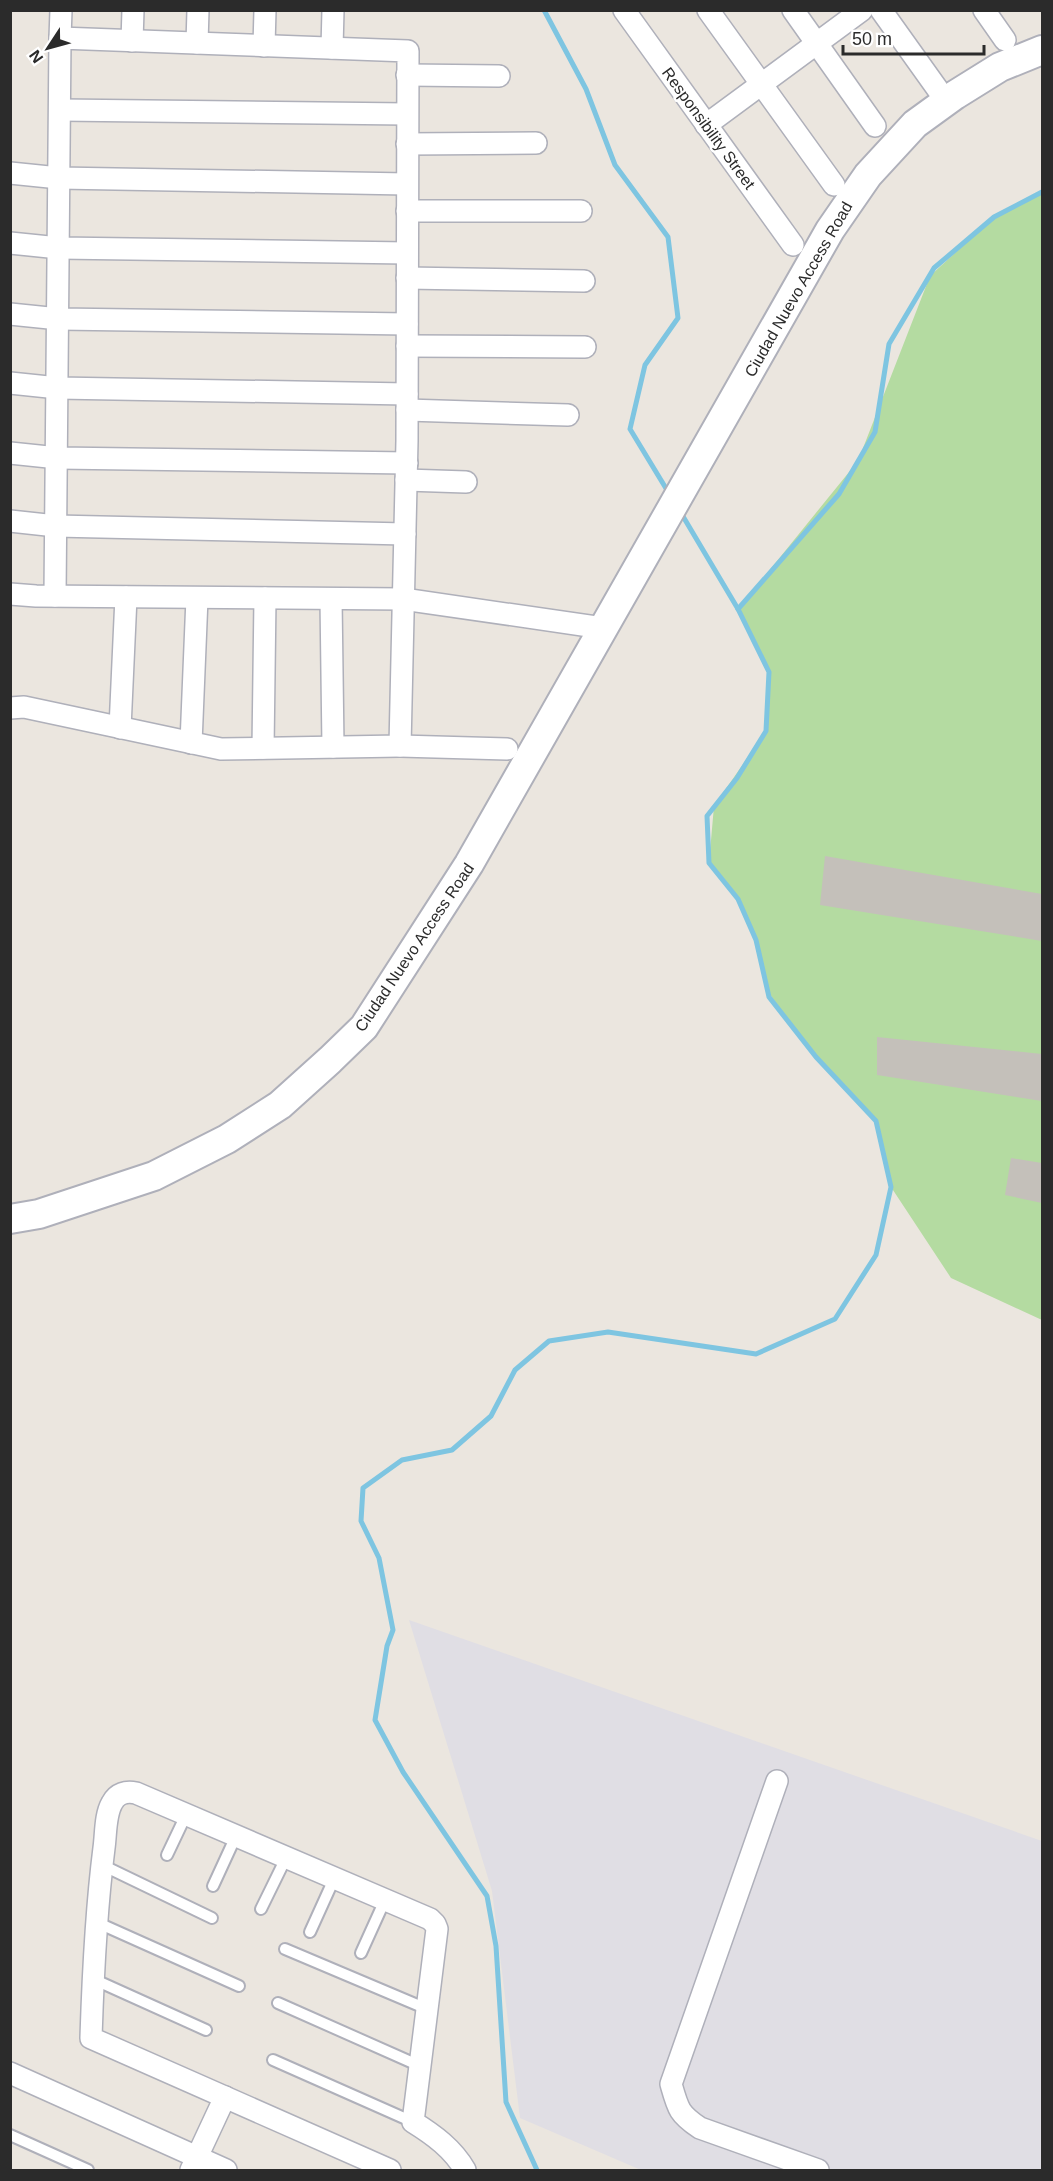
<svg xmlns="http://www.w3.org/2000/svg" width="1053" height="2181" font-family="Arial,sans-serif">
<rect width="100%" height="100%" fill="#ebe6df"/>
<polygon fill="#e0dee4" points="409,1620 1042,1841 1042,2170 641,2170 520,2118 492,1891"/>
<polygon fill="#b4dba1" points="1042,192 1042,1320 951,1278 891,1187 876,1121 818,1059 768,992 755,938 738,899 709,863 714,806 766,731 769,672 738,609 858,461 930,276 994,217"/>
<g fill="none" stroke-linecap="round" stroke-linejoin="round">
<g stroke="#7ec5e1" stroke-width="5">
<polyline points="544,10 586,89 615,165 668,237 678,318 645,365 630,429 670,495"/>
<polyline points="738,609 839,494 875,432 889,344 934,268 994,217 1042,192"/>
<polyline points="537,2170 506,2102 496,1946 487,1896 403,1772 375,1720 387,1646 393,1630 379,1558 361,1521 363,1488 402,1460 452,1450 491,1416 515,1370 549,1341 608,1332 756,1354 835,1319 876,1255 891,1187 876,1121 816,1057 769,997 756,940 738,899 709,863 707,816 737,778 766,731 769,672 738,609 681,513"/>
</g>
</g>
<g fill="#c4c0ba">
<polygon points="825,856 1042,894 1042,941 820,905"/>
<polygon points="877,1037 1042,1054 1042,1101 877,1075"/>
<polygon points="1011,1158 1042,1163 1042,1203 1005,1195"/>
</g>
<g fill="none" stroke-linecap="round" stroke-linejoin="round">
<g stroke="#afb0ba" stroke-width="14">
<g id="lane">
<polyline points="167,1855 186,1815"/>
<polyline points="102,1865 212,1918"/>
<polyline points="213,1886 236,1836"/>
<polyline points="261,1909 286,1858"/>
<polyline points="96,1922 239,1986"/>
<polyline points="310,1932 334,1879"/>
<polyline points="285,1949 427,2009"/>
<polyline points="361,1953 385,1900"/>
<polyline points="93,1979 206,2030"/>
<polyline points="278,2003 420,2066"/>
<polyline points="273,2060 413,2122"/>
<polyline points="10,2135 88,2170"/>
</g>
</g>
<g stroke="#afb0ba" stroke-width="24">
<g id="street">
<polyline points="624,10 793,245"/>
<polyline points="708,10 834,185"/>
<polyline points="793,10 875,126"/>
<polyline points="881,10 946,101"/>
<polyline points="984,10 1005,40"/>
<polyline points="60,38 61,10"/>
<polyline points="132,41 133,10"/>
<polyline points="197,43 198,10"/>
<polyline points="264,46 265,10"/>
<polyline points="332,48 333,10"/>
<polyline points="407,75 499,76"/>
<polyline points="60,110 407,114"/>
<polyline points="706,125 862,10"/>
<polyline points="407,144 536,143"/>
<polyline points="10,173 59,178 407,184"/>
<polyline points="407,211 581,211"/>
<polyline points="10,243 59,248 407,253"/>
<polyline points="407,278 584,281"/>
<polyline points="10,314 59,319 407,324"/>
<polyline points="407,346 585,347"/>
<polyline points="10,383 58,388 407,394"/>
<polyline points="407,410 568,415"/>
<polyline points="10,453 58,458 407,463"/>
<polyline points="406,480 466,482"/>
<polyline points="10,521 56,526 405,534"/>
<polyline points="10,594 36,596 403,599 603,628"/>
<polyline points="331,599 333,747"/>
<polyline points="10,708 24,707 221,749 400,746 407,441 408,51 60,38 55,596"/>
<polyline points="120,728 126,597"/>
<polyline points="191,743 197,598"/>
<polyline points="400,746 507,749"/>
<polyline points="263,748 265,598"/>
<path d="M777 1781 671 2084C678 2109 679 2114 700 2128L818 2170"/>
<polyline points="10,2073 226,2170"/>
<polyline points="191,2170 225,2097"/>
<path d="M390 2170 91 2038C93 1974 96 1911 104 1848 106 1834 105 1815 112 1803 117 1793 126 1791 136 1793L430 1919 435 1924 437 1929 413 2122C434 2135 453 2149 465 2170"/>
</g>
</g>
<g stroke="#afb0ba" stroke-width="32">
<polyline id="secondary" points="10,1219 39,1214 154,1176 227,1139 280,1105 330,1060 364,1027 469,864 830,230 868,175 915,124 955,95 1000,67 1042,50"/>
</g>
<use href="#lane" stroke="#fff" stroke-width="10"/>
<use href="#street" stroke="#fff" stroke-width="21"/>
<use href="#secondary" stroke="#fff" stroke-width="28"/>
</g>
<g text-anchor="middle" stroke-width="5" stroke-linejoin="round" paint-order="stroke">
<g font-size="16" fill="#2b2b2b" stroke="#fff">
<text transform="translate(709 128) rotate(54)" y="6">Responsibility Street</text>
<text transform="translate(798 289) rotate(-60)" y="6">Ciudad Nuevo Access Road</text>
<text transform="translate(414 947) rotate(-56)" y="6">Ciudad Nuevo Access Road</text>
</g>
</g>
<rect width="1053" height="2181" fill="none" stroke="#2b2b2b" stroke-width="24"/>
<g transform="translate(48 48) rotate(234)" stroke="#ffffff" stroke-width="4.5" paint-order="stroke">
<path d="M0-4.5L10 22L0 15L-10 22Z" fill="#2b2b2b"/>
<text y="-9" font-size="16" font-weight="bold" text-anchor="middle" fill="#2b2b2b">N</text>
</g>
<path d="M843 45v9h141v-9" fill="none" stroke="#2b2b2b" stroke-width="3"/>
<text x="852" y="45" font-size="18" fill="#2b2b2b" stroke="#ffffff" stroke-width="4.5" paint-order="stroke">50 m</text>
</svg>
